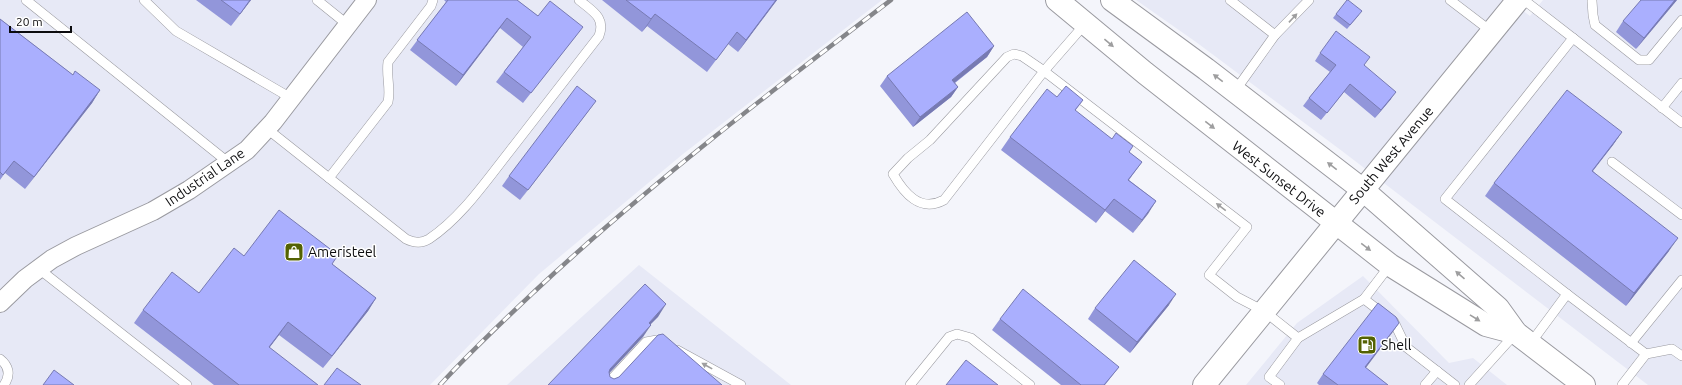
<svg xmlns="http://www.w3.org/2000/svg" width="1682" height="385" font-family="Ubuntu,sans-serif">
<rect width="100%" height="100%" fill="#f4f5fb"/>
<g fill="#e7e9f6">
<polygon points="0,0 882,0 683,154 539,274 430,385 0,385"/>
<polygon points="1136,0 1509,0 1530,16 1543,0 1682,0 1682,385 1648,385 1342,151 1196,42"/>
<polygon points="639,265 791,385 507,385"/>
<polygon points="1363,276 1449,363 1473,358 1507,385 1246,385 1297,323"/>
</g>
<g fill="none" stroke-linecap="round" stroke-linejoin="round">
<g stroke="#9a9aa0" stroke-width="10">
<g id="lane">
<polyline points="26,0 229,163"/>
<polyline points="144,0 176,31 291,98"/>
<polyline points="317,0 348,25"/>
<polyline points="1230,0 1275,35 1235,91"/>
<polyline points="1450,0 1492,32"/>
<polyline points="1524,0 1573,38 1445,199 1567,294 1530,344"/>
<polyline points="1592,1 1593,15 1595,25 1639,60 1649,60 1682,20"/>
<polyline points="1085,24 1044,71 1247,227 1209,275 1237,297 1264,311 1298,338 1364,299"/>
<polyline points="1275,35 1309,0"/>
<polyline points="1573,38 1682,123"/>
<path d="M1014 54 1022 56 1044 71 944 200C920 213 904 193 893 174L908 158 930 140 1007 57Z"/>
<polyline points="1662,108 1682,83"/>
<path d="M266 128 406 239C414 243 421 244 429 239 461 218 486 181 509 152 539 113 569 75 599 36 606 17 592 11 579 0"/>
<polyline points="1612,162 1682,215"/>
<path d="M329 178 388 102C391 89 386 76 388 62L431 6 433 0"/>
<polyline points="1390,265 1364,299 1394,322 1406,347 1455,385"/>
<polyline points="39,269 187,385"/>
<polyline points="1567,294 1646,354 1622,385"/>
<polyline points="1631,343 1682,280"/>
<polyline points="677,350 741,385"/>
<polyline points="1646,354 1672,349 1682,356"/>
<path d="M0 359C9 366 11 375 4 385"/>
<polyline points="606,385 646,342 657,340 664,343"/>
<polyline points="910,385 949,337 957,334 971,338 1030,385"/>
<polyline points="1280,385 1269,377 1298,338"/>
<polyline points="1425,385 1437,371"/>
<polyline points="1469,385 1515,334"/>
</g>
</g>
<g stroke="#9a9aa0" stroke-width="20">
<polyline id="street" points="0,303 25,279 52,259 76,246 153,211 189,190 247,150 273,122 367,0"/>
</g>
<g stroke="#9a9aa0" stroke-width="24">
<g id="secondary">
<polyline points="1057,0 1145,73 1390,265 1486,325 1516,333"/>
<polyline points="1112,0 1206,69 1363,190 1498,308 1516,333 1584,385"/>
<polyline points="1204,385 1518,0"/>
</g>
</g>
<use href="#lane" stroke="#fff" stroke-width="9"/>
<use href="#street" stroke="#fff" stroke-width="18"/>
<use href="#secondary" stroke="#fff" stroke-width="22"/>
<g stroke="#85868a" stroke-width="4.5">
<path id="rail" d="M440 385C470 352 502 322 535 291 647 186 769 93 891 0"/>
</g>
<use href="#rail" stroke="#fff" stroke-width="3" stroke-dasharray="9" stroke-linecap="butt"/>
</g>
<g fill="#9296da">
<polygon points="196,0 251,0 231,26"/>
<polygon points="444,0 517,0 538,16 575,37 523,103 496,82 523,47 500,28 456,86 410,50 446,2"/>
<polygon points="602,0 777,0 738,52 728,44 707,72 647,26 642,32"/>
<polygon points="1677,0 1636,49 1616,32 1623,21"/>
<polygon points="1336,14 1359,15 1347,29 1333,18"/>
<polygon points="0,19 73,75 100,90 92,103 25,189 5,173 0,180"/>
<polygon points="994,46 987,57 955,83 958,87 951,97 913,127 880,86 887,76"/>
<polygon points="1320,53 1364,65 1391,99 1375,118 1344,92 1321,120 1303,106 1309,98 1330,72 1315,61"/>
<polygon points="1057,97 1083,100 1075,111 1142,162 1129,180 1156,201 1133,233 1105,211 1096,223 1001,150 1010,137"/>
<polygon points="588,111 520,200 502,186 509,176"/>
<polygon points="1622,132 1613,145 1593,171 1669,251 1626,306 1485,196 1494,183"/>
<polygon points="244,256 332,264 376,298 368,311 323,368 279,335 269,348 318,385 214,385 134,323 143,310 199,293"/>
<polygon points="1169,305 1130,353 1088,319 1095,308"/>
<polygon points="1000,319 1119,367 1105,385 1061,385 992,330"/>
<polygon points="1399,323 1365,368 1388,385 1319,385 1317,383 1323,374"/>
</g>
<g fill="#777ab2">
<polygon points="250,0 251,0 231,26 240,14"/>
<polygon points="776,0 777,0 738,52 746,40"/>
<polygon points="1675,0 1677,0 1636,49 1644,38"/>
<polygon points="655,14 647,26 642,32 651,19"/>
<polygon points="507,18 500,28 456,86 463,75"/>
<polygon points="994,46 987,57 945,90 952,80"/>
<polygon points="958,87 951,97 913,127 920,117"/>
<polygon points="100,90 92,103 25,189 34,177"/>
<polygon points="1396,92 1391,99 1375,118 1381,110"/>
<polygon points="596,101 588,111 520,200 528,190"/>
<polygon points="1622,132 1613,145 1583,183 1592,171"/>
<polygon points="1114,199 1096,223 1105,210"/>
<polygon points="1156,201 1148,214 1133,233 1142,220"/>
<polygon points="1678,238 1669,251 1626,306 1634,293"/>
<polygon points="1176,294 1169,305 1130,353 1137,342"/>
<polygon points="376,298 368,311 323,368 332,356"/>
<polygon points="666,304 658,317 640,335 649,323"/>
<polygon points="288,322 279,335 260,360 269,347"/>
<polygon points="1399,323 1392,333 1359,377 1365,367"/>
<polygon points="651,325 643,337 602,381 610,369"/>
</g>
<g fill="#aaaffe" stroke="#777ab2">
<polygon points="221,0 250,0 240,14"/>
<polygon points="448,0 517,0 538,16 550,1 583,27 531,93 504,72 531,37 507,18 463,75 417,40"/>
<polygon points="626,0 776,0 746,40 737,32 716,60 655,14 651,19"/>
<polygon points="1347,0 1348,0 1362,11 1350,25 1336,14"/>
<polygon points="1641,0 1675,0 1644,38 1623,21"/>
<polygon points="967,12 994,46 952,80 958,87 920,117 887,76"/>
<polygon points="0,19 73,75 75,71 100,90 34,177 14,161 3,175 0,172"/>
<polygon points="1336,31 1370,57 1364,65 1396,92 1381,110 1350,84 1327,113 1309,98 1336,65 1320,53"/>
<polygon points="577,86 596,101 528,190 509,176"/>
<polygon points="1066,86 1083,100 1075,110 1112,139 1116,133 1133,146 1129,152 1142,162 1128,180 1156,201 1142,220 1114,199 1105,210 1010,137 1047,89 1057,97"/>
<polygon points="1567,90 1622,132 1592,171 1678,238 1634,293 1494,183"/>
<polygon points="279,210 338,255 332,264 376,298 332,356 288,322 269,347 318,385 239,385 143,310 172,272 199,293 234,248 244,256"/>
<polygon points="1134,260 1176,294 1137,342 1095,308"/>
<polygon points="645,284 666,304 649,323 651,325 610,369 609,372 610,377 614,379 619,377 658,335 663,334 722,385 548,385"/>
<polygon points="1023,289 1119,367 1104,385 1081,385 1000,319"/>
<polygon points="1378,303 1396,317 1399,323 1365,367 1388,385 1338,385 1323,374"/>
<polygon points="966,360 998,385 946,385"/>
<polygon points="337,368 361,385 324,385"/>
<polygon points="54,370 74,385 43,385"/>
</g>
<defs><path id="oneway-solid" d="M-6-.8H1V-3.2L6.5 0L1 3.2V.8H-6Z"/></defs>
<g fill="#9e9e9f">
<use href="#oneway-solid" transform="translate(1293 18) rotate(-47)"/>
<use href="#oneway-solid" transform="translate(1109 43) rotate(40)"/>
<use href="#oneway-solid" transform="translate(1218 78) rotate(-143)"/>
<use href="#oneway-solid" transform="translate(1210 125) rotate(38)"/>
<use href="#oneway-solid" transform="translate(1332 166) rotate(-142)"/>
<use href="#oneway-solid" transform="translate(1221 207) rotate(-143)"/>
<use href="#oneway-solid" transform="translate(1366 247) rotate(37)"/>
<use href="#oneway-solid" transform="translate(1460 275) rotate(-139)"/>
<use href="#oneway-solid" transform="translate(1475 318) rotate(32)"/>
<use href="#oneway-solid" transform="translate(707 366) rotate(-151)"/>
</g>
<defs>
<g id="shop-square" transform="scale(1)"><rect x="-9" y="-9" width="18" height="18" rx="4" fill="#546203" stroke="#fff"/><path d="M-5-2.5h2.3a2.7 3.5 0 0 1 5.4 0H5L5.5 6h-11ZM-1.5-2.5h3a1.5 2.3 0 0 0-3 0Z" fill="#fff"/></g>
<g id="fuel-square" transform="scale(1)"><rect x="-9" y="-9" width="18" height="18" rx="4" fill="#546203" stroke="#fff"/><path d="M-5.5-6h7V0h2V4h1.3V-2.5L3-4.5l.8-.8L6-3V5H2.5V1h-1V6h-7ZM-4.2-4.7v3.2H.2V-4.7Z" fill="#fff"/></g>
</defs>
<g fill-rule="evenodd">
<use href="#shop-square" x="294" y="252"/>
<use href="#fuel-square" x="1367" y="345"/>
</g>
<g text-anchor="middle" stroke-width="3" stroke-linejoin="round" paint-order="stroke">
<g font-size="14" fill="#0c0c0e" stroke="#fff">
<text transform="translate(1391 155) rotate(-50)" y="5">South West Avenue</text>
<text transform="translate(205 177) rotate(-34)" y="5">Industrial Lane</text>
<text transform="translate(1279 179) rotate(38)" y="5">West Sunset Drive</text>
</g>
<g font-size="14" fill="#0c0c0e" stroke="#fff" text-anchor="start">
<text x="308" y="257">Ameristeel</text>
<text x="1381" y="350">Shell</text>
</g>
</g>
<path d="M10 26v6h61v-6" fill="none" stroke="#0c0c0e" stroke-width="2"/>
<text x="16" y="26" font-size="12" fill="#0c0c0e" stroke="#ffffff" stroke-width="3" paint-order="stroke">20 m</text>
</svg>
